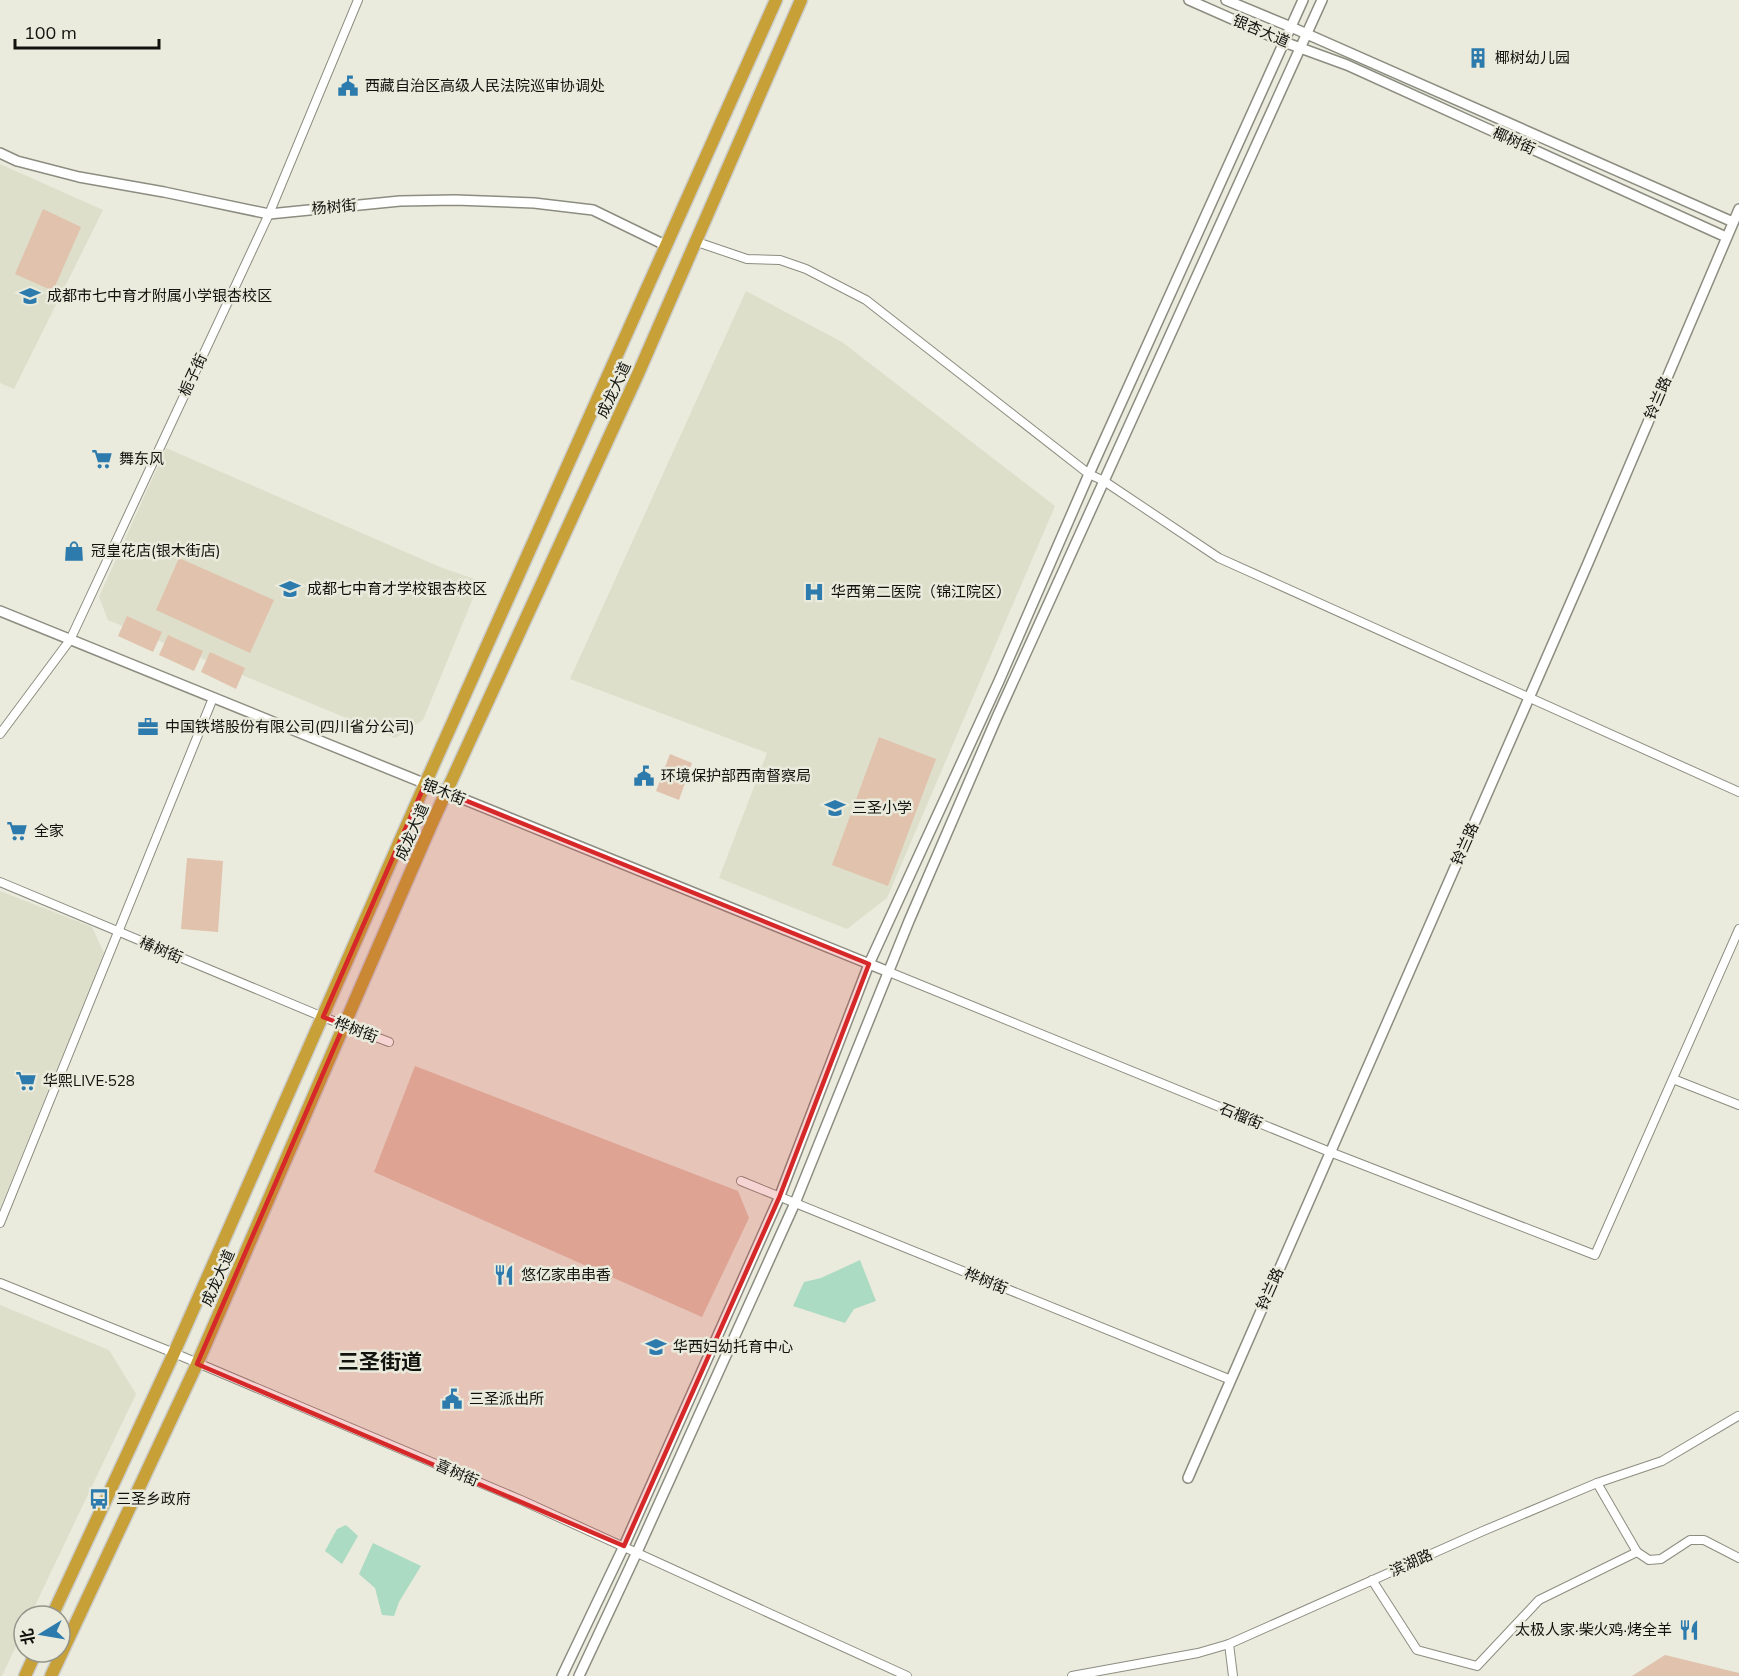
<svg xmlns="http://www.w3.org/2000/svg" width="1739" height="1676" font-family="Mulish,'Noto Sans SC',sans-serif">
<rect width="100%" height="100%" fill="#eaebdd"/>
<g fill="#dedfca">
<polygon points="0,164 103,210 14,389 0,383"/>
<polygon points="746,291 842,342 1055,506 887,898 847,929 719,878 767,753 570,679"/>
<polygon points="166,448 440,567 480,581 423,720 395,738 108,620 99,597"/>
<polygon points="0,891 92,927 104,953 0,1209"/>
<polygon points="0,1305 109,1350 136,1394 30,1616 24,1616 24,1629 2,1676 0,1676"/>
</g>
<g fill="#e0c2ad">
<polygon points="43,209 81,227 53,291 15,274"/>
<polygon points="179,558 274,600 250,653 156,610"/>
<polygon points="127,616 162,632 153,652 118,636"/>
<polygon points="168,635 203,651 194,671 159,655"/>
<polygon points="210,652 245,668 236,689 201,672"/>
<polygon points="879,737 936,759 888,886 832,865"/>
<polygon points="670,754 692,763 679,800 656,791"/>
<polygon points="187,858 223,861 218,932 181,929"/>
<polygon points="415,1066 738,1191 749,1218 702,1317 374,1172"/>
<polygon points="1665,1655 1739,1673 1739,1676 1632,1676"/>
</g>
<g fill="#acdbc3">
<polygon points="860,1260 876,1301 854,1309 845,1323 793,1306 804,1282 821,1278"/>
<polygon points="346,1525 358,1536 342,1564 325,1551 337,1529"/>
<polygon points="373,1543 421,1566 399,1602 394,1616 382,1615 375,1588 359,1574"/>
</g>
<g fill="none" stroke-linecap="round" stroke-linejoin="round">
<g stroke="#8c8d80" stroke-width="10">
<g id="minor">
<polyline points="697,242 747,259 780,260 806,269 866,300 1089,474 1104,481 1219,558 1739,792"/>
<polyline points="0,734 70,640 269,214 358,0"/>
<polyline points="0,882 323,1017 389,1042"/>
<polyline points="889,972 1330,1152 1595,1255 1739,929"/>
<polyline points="1673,1079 1739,1105"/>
<polyline points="741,1181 1231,1380"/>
<polyline points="0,1223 213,698"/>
<polyline points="0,1283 174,1353 521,1500 907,1676"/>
<polyline points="1597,1483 1637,1552"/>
<polyline points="1372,1580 1417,1650 1477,1666 1539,1600 1637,1552 1649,1560 1661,1559 1690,1540 1704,1540 1739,1558"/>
<polyline points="1229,1644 1233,1676"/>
<polyline points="1072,1676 1198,1653 1229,1644 1483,1531 1597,1483 1662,1461 1738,1416"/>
</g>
</g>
<g stroke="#8c8d80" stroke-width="12">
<g id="tertiary">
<polyline points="1189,0 1284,42 1347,65 1726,237"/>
<polyline points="1226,0 1291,27 1733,222"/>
<polyline points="0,153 17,161 79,177 164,192 269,214 400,201 455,200 534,203 593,210 667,246"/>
<polyline points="0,611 889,972"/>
<polyline points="1188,1478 1588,563 1739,209"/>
<polyline points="562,1676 624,1546 779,1198 869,964 999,681 1089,474 1303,0"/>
<polyline points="579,1676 637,1552 795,1203 909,921 997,717 1322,0"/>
</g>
</g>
<g stroke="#cbcbca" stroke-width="15">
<g id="trunk">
<polyline points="52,1616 174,1353 425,784 776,0"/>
<polyline points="25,1676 36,1652"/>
<polyline points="51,1676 197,1364 432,823 638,374 801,0"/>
</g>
</g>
<use href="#minor" stroke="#fff" stroke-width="8"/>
<use href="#tertiary" stroke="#fff" stroke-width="9"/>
<use href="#trunk" stroke="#c7a037" stroke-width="12"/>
</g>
<path fill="#d62828" fill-opacity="0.2" stroke="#d62828" stroke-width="4.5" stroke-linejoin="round" d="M425 784 869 964 779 1198 624 1546 197 1364 344 1025 323 1017Z"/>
<defs>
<g id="building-bare" transform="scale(1.62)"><path d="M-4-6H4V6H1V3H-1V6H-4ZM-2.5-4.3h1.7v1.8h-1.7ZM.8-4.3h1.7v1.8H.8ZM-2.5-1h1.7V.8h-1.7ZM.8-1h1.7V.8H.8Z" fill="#2d7bad" stroke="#eaebdd" stroke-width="2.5" paint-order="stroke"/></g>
<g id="civic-bare" transform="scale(1.62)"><path d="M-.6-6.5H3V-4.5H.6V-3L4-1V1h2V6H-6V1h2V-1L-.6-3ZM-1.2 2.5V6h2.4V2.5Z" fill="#2d7bad" stroke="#eaebdd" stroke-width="2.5" paint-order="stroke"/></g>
<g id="school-bare" transform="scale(1.62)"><path d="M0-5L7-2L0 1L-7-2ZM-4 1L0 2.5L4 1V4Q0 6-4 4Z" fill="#2d7bad" stroke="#eaebdd" stroke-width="2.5" paint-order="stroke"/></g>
<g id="supermarket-bare" transform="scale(1.62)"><path d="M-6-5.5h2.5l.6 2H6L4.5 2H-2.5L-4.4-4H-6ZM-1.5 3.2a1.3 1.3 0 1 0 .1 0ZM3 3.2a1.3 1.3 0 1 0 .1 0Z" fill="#2d7bad" stroke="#eaebdd" stroke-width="2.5" paint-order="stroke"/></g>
<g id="shop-bare" transform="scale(1.62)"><path d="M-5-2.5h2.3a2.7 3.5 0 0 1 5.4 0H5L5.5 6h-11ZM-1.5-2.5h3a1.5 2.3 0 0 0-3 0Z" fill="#2d7bad" stroke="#eaebdd" stroke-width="2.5" paint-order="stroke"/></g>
<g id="hospital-bare" transform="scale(1.62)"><path d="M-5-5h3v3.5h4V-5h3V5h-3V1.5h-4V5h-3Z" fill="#2d7bad" stroke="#eaebdd" stroke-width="2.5" paint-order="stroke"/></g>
<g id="office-bare" transform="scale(1.62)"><path d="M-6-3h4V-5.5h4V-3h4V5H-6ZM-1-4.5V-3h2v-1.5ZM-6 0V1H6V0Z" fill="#2d7bad" stroke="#eaebdd" stroke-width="2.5" paint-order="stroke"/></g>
<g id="restaurant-bare" transform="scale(1.62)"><path d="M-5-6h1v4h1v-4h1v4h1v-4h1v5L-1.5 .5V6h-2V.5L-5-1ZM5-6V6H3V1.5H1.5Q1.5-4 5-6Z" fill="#2d7bad" stroke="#eaebdd" stroke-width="2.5" paint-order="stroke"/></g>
<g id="bus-bare" transform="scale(1.62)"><path d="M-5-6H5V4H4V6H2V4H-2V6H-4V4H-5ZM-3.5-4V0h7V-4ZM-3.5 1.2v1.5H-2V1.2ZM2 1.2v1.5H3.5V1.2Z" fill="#2d7bad" stroke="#eaebdd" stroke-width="2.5" paint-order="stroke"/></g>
</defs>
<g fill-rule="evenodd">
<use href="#building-bare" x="1478" y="58"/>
<use href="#civic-bare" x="348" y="86"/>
<use href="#school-bare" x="30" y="296"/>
<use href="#supermarket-bare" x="102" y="459"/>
<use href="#shop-bare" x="74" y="551"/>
<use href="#school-bare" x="290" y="589"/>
<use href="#hospital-bare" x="814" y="592"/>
<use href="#office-bare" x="148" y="727"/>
<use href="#civic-bare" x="644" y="776"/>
<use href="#school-bare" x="835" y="808"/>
<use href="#supermarket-bare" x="17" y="831"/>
<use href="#supermarket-bare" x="26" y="1081"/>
<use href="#restaurant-bare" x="504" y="1275"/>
<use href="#school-bare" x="656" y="1347"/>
<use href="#civic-bare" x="452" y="1399"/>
<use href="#bus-bare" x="99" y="1499"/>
<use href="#restaurant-bare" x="1689" y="1630"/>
</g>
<g text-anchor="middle" stroke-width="5" stroke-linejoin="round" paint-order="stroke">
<g font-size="15" fill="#12120e" stroke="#eaebdd">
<text transform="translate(1261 31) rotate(23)" y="5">银杏大道</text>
<text transform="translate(1514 141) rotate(24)" y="5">椰树街</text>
<text transform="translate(334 207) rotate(-5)" y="5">杨树街</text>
<text transform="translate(193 375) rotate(-65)" y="5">栀子街</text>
<text transform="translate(614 390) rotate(-65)" y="5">成龙大道</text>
<text transform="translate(1658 398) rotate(-67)" y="5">铃兰路</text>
<text transform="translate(444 792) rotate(22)" y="5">银木街</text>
<text transform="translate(412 832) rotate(-66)" y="5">成龙大道</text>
<text transform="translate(1465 844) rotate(-66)" y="5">铃兰路</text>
<text transform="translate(161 950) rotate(23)" y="5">椿树街</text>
<text transform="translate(356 1030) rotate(21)" y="5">桦树街</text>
<text transform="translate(1241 1116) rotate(22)" y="5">石榴街</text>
<text transform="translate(218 1278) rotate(-66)" y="5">成龙大道</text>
<text transform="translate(986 1281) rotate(22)" y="5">桦树街</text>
<text transform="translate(1270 1289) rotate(-66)" y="5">铃兰路</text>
<text transform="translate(457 1473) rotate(23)" y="5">喜树街</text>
<text transform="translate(1411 1563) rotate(-24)" y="5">滨湖路</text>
</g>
<g font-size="15" fill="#12120e" stroke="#eaebdd" text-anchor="start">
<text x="1495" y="63">椰树幼儿园</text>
<text x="365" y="91">西藏自治区高级人民法院巡审协调处</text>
<text x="47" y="301">成都市七中育才附属小学银杏校区</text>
<text x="119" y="464">舞东风</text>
<text x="91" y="556">冠皇花店(银木街店)</text>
<text x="307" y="594">成都七中育才学校银杏校区</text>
<text x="831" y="597">华西第二医院（锦江院区）</text>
<text x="165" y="732">中国铁塔股份有限公司(四川省分公司)</text>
<text x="661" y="781">环境保护部西南督察局</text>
<text x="852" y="813">三圣小学</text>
<text x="34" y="836">全家</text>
<text x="43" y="1086">华熙LIVE·528</text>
<text x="521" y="1280">悠亿家串串香</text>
<text x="673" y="1352">华西妇幼托育中心</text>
<text x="469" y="1404">三圣派出所</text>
<text x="116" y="1504">三圣乡政府</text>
<text x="1672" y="1635" text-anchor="end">太极人家·柴火鸡·烤全羊</text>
</g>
<g font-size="21" font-weight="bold" fill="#12120e" stroke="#eaebdd">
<text x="380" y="1369">三圣街道</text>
</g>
</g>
<g transform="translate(42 1634) rotate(259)"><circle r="28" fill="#eaebdd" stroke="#94948a" stroke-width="1.5"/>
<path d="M0-4.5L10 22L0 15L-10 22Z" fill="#2d7bad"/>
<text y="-9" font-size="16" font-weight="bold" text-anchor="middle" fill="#12120e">北</text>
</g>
<path d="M15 39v9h144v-9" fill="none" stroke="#12120e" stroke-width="3"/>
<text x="24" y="39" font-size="18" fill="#12120e" stroke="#eaebdd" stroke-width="4.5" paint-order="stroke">100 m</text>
</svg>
